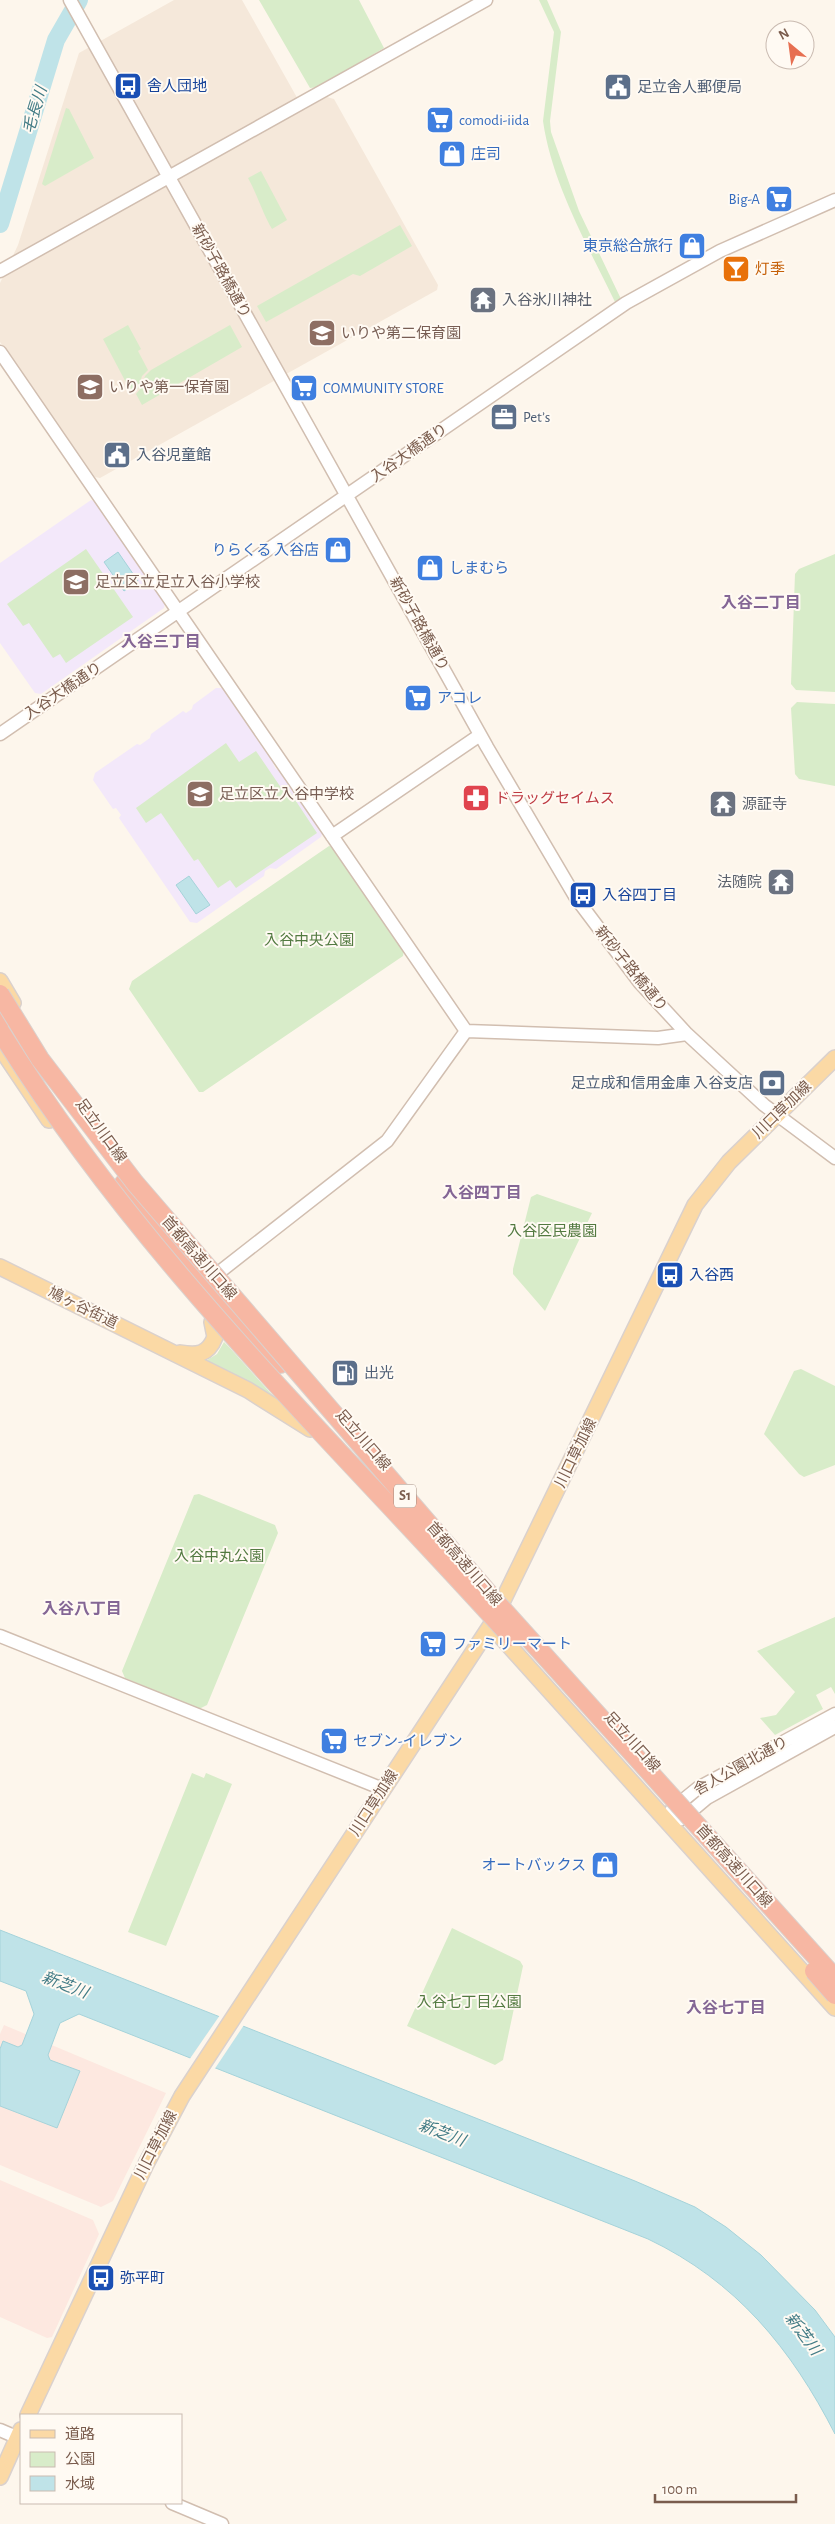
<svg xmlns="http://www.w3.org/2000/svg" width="835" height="2524" viewBox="0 0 835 2524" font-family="'Alegreya Sans','Noto Sans JP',sans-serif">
  <rect width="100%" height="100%" fill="#fdf6ec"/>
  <path fill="#f5e8da" d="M174,0H242L304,110L327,97L334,99L438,285L437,290L100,478L95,477L0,342V283L18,245L79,53Z"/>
  <path fill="#fde8e0" d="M4,2025L166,2093L113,2201L101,2207L0,2165V2034Z
    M0,2180L93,2220L99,2234L52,2337L47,2338L0,2317Z"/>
  <path fill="#f3e8fa" d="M91,500L96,502L165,602L164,608L41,694L35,693L0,643V563Z
    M216,688H224L275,762L273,764L276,769L281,771L323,831L321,837L276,869L270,868L265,871L264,876L197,923L190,922L119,818L121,815L116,808L113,809L93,780L95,773L137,744L140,745L150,738L151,734L183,711L186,713L192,709L193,705Z"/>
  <path fill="#d8ecc9" d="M259,0H359L384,48L318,87L310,88Z
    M539,0H547L561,32L550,121L551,132L579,211L621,299L615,302C588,246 552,184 543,121L554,32Z
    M66,108L69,109L94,158L45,186L42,184Z
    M261,171L287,220L272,229C262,212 258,196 248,178Z
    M400,225L412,246L360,276L353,274L266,322L257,306Z
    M128,325L141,349L138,351L148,370L142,376L138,389L131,392L103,339Z
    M230,325L242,347L142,405L136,394L141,388L145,376L151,370Z
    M86,549L133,617L66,663L60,654L53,658L29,623L23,626L7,604Z
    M835,554V692L796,690L791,684L795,574L799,569Z
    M797,702L835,704V786L799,779L795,774L791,708Z
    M226,743L239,762L256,751L286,795L290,792L317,833L236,888L230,880L218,888L198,859L194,861L161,813L146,823L136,808Z
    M329,846L334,847L404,949L403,956L203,1092H199L129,989L132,981Z
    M537,1194L592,1213L545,1311L513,1274V1269L531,1197Z
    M224,1342L229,1347L275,1398L204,1362L217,1354Z
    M801,1369L835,1386V1465L804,1477L799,1474L764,1434L794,1371Z
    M199,1494L275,1525L278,1533L207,1705L199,1709L125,1678L122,1671L194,1495Z
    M835,1617V1694L831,1687L816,1695L823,1709L775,1735L760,1718L776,1715L795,1692L757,1651Z
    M192,1773L204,1778L206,1773L232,1784L166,1946L128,1932Z
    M452,1928L520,1961L523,1966L503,2060L495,2065L407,2026Z"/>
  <path fill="#bfe3e8" stroke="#a5d3da" d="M118,552L138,581L124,591L104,562Z
    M189,876L210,905L196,914L176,885Z
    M0,1930L635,2181L695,2207L726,2227L761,2255L815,2310L835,2337V2434C791,2348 736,2281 648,2239L79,2014L60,2023L48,2055L50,2060L80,2071L57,2128L0,2106V2049L3,2041L18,2047L22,2045L34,2014L26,1991L0,1981Z"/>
  <path fill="#fdf6ec" d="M220,2015L244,2025L214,2070L189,2060Z"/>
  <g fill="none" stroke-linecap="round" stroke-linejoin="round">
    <path stroke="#bfe3e8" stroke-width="18" d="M0,224L56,40L79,0"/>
    <g stroke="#d1beb0" stroke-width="15">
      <path id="minor" d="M70,0L487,747L576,898L640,983L687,1034L764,1105L835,1158
        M0,271L486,0
        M0,352L466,1031L658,1038L687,1034
        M0,734L626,303L720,251L835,200
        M332,836L480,735
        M217,1274L387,1141L466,1031
        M0,1636L383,1789
        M835,1714L698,1788L672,1809L668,1822L682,1819L707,1798L835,1727
        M0,2430L21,2439
        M172,2503L222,2524"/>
    </g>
    <g stroke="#dad1cd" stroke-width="18">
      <path id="major" d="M0,981L13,1003
        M0,1047L49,1120
        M0,1267L248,1390L310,1429
        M180,1353C197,1356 208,1355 215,1337L212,1322
        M495,1630L835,2008
        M28,2415L146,2164L182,2096L491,1625L695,1205L729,1162L835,1058
        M0,2477L21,2430"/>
    </g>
    <g stroke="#dad1cd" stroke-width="20">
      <path id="highway" d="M0,1016L17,1044
        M124,1183L207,1283L280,1364"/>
    </g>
    <use href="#minor" stroke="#fff" stroke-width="12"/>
    <use href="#major" stroke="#fbd9a5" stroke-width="15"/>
    <use href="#highway" stroke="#f7b7a3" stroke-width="18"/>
    <g stroke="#dad1cd" stroke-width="20" stroke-linecap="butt">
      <path id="highway-bridge" d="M0,994L40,1059L135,1183L497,1603L835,1978
        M0,1031C139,1257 334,1441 511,1637
        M814,1971L835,1995"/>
    </g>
    <use href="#highway-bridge" stroke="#f7b7a3" stroke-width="18"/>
  </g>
  <defs>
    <g id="bus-square" transform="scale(1.4375)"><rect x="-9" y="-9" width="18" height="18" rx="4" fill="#1a4fb4" stroke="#fffaf3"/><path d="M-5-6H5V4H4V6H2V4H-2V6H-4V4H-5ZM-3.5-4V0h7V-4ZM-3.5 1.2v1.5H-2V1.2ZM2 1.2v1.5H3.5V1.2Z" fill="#fff"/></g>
    <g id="civic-square" transform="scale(1.4375)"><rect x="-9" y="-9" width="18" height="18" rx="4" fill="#5c6f8a" stroke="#fffaf3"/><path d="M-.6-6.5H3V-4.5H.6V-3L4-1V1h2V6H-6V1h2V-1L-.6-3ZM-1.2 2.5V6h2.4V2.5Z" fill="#fff"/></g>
    <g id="supermarket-square" transform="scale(1.4375)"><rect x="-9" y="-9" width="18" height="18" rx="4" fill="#3f7fe0" stroke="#fffaf3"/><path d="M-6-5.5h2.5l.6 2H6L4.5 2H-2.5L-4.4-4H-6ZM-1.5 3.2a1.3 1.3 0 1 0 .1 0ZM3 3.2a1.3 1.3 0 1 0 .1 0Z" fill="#fff"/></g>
    <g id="shop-square" transform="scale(1.4375)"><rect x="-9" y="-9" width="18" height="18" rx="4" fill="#3f7fe0" stroke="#fffaf3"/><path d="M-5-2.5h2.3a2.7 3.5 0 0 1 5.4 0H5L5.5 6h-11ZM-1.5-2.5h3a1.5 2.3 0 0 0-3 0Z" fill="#fff"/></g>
    <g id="bar-square" transform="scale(1.4375)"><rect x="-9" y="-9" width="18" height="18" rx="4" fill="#e8710a" stroke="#fffaf3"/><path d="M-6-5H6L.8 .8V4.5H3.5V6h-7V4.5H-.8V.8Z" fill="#fff"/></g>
    <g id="temple-square" transform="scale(1.4375)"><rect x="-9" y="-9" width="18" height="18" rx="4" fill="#6b7280" stroke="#fffaf3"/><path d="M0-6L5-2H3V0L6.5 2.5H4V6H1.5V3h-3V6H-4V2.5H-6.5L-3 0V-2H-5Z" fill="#fff"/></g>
    <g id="school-square" transform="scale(1.4375)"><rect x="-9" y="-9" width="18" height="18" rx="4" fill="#8d6e63" stroke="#fffaf3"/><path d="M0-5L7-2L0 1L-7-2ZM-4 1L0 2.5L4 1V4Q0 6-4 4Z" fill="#fff"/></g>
    <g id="office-square" transform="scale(1.4375)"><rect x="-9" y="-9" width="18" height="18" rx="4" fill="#5c6f8a" stroke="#fffaf3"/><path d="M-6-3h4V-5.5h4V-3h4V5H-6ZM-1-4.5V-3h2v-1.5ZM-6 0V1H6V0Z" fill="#fff"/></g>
    <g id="pharmacy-square" transform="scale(1.4375)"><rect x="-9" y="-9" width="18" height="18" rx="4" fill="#e0444e" stroke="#fffaf3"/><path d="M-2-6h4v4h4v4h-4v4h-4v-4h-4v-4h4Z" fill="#fff"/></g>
    <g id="bank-square" transform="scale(1.4375)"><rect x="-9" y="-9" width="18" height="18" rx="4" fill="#5c6f8a" stroke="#fffaf3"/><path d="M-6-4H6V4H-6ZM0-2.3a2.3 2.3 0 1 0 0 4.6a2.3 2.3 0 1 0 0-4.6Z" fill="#fff"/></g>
    <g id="fuel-square" transform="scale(1.4375)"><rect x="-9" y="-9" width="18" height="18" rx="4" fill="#5c6f8a" stroke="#fffaf3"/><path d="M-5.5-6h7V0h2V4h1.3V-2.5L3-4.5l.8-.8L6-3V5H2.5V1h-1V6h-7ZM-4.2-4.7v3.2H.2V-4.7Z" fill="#fff"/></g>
  </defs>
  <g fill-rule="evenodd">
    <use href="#bus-square" x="128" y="86"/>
    <use href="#civic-square" x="618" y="87"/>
    <use href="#supermarket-square" x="440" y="120"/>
    <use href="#shop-square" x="452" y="154"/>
    <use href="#supermarket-square" x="779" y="199"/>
    <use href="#shop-square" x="692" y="246"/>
    <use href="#bar-square" x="736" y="269"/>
    <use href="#temple-square" x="483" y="300"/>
    <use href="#school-square" x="322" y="333"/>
    <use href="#school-square" x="90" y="387"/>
    <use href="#supermarket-square" x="304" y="388"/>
    <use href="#office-square" x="504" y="417"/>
    <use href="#civic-square" x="117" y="455"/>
    <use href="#shop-square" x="338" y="550"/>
    <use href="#shop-square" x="430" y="568"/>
    <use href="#school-square" x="76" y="582"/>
    <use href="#supermarket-square" x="418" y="698"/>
    <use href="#school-square" x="200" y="794"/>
    <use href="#pharmacy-square" x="476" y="798"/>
    <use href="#temple-square" x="723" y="804"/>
    <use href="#temple-square" x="781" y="882"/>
    <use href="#bus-square" x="583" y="895"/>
    <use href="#bank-square" x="772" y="1083"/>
    <use href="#bus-square" x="670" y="1275"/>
    <use href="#fuel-square" x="345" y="1373"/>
    <use href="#supermarket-square" x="433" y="1644"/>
    <use href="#supermarket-square" x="334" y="1741"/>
    <use href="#shop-square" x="605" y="1865"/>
    <use href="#bus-square" x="101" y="2278"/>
  </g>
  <g text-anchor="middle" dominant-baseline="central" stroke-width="4" stroke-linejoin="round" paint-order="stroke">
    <rect fill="#fffaf3" stroke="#a28b7f" stroke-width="1" x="394" y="1484.5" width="22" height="23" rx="4"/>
    <g font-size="14" font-weight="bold" fill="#7a5c4d">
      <text x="405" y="1496">S1</text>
    </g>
    <g font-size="15" fill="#164399" stroke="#fffaf3" text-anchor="start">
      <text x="147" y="86">舎人団地</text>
      <text x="602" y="895">入谷四丁目</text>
      <text x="689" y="1275">入谷西</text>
      <text x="120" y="2278">弥平町</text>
    </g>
    <g font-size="15" fill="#4e5e75" stroke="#fffaf3" text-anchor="start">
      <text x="637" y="87">足立舎人郵便局</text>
      <text x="523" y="417">Pet’s</text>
      <text x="136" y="455">入谷児童館</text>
      <text x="753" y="1083" text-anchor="end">足立成和信用金庫 入谷支店</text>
      <text x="364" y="1373">出光</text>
    </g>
    <g font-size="15" fill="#366cbe" stroke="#fffaf3" text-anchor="start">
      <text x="459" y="120">comodi-iida</text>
      <text x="471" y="154">庄司</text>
      <text x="760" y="199" text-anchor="end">Big-A</text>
      <text x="673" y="246" text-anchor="end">東京総合旅行</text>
      <text x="323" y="388">COMMUNITY STORE</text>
      <text x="319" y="550" text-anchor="end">りらくる 入谷店</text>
      <text x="449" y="568">しまむら</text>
      <text x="437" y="698">アコレ</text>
      <text x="452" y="1644">ファミリーマート</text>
      <text x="353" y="1741">セブン-イレブン</text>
      <text x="586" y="1865" text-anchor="end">オートバックス</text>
    </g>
    <g font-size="15" fill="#c56008" stroke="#fffaf3" text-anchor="start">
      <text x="755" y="269">灯季</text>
    </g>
    <g font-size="15" fill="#7a5c4d" stroke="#fffaf3">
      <text transform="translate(221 271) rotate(61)">新砂子路橋通り</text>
      <text transform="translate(409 453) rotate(-35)">入谷大橋通り</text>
      <text transform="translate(419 624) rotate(61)">新砂子路橋通り</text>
      <text transform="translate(63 691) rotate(-34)">入谷大橋通り</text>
      <text transform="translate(631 969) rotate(51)">新砂子路橋通り</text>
      <text transform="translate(782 1110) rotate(-44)">川口草加線</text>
      <text transform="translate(101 1131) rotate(54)">足立川口線</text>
      <text transform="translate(199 1258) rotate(49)">首都高速川口線</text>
      <text transform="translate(83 1308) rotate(26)">鳩ヶ谷街道</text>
      <text transform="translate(363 1440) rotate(49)">足立川口線</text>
      <text transform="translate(576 1453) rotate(-64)">川口草加線</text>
      <text transform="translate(464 1564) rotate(49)">首都高速川口線</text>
      <text transform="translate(632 1742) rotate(48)">足立川口線</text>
      <text transform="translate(741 1766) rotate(-29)">舎人公園北通り</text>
      <text transform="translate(374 1803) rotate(-57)">川口草加線</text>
      <text transform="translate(734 1866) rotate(48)">首都高速川口線</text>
      <text transform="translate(156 2145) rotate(-63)">川口草加線</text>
    </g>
    <g font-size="15" fill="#5b616d" stroke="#fffaf3" text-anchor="start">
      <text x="502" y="300">入谷氷川神社</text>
      <text x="742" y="804">源証寺</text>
      <text x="762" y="882" text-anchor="end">法随院</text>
    </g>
    <g font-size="15" fill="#785e54" stroke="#fffaf3" text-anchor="start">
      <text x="341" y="333">いりや第二保育園</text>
      <text x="109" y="387">いりや第一保育園</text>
      <text x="95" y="582">足立区立足立入谷小学校</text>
      <text x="219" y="794">足立区立入谷中学校</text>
    </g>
    <g font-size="15" fill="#be3a42" stroke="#fffaf3" text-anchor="start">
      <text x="495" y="798">ドラッグセイムス</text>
    </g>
    <g font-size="15" fill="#537a41" stroke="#fffaf3">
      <text x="309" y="940">入谷中央公園</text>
      <text x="552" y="1231">入谷区民農園</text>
      <text x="219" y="1556">入谷中丸公園</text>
      <text x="469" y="2002">入谷七丁目公園</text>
    </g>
    <g font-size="16" font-style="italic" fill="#437c86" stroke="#fffaf3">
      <text transform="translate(35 110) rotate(-73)">毛長川</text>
      <text transform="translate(65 1985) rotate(21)">新芝川</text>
      <text transform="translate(442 2133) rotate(21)">新芝川</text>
      <text transform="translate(803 2334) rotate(53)">新芝川</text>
    </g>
    <g font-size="16" font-weight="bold" fill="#846695" stroke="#fffaf3">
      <text x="761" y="603">入谷二丁目</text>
      <text x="161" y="642">入谷三丁目</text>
      <text x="482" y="1193">入谷四丁目</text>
      <text x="82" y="1609">入谷八丁目</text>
      <text x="726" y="2008">入谷七丁目</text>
    </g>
  </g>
  <rect x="20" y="2414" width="162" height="90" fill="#fffaf3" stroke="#cabbb1"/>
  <rect x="30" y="2430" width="25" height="8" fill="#fbd9a5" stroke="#cabbb1"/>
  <text x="65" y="2439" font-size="15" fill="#7a5c4d">道路</text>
  <rect x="30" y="2452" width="25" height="15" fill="#d8ecc9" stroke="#cabbb1"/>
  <text x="65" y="2464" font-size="15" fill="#7a5c4d">公園</text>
  <rect x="30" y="2476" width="25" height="15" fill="#bfe3e8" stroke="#cabbb1"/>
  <text x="65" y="2489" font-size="15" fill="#7a5c4d">水域</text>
  <g transform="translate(790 45) rotate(331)"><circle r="24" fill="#fffaf3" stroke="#cabbb1"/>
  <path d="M0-4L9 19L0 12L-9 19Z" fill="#e76f51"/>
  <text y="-8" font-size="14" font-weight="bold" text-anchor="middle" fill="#7a5c4d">N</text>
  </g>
  <path d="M655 2494v8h141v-8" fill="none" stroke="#7a5c4d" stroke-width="2.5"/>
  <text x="662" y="2494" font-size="15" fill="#7a5c4d" stroke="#fffaf3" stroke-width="4" paint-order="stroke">100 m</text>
</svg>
